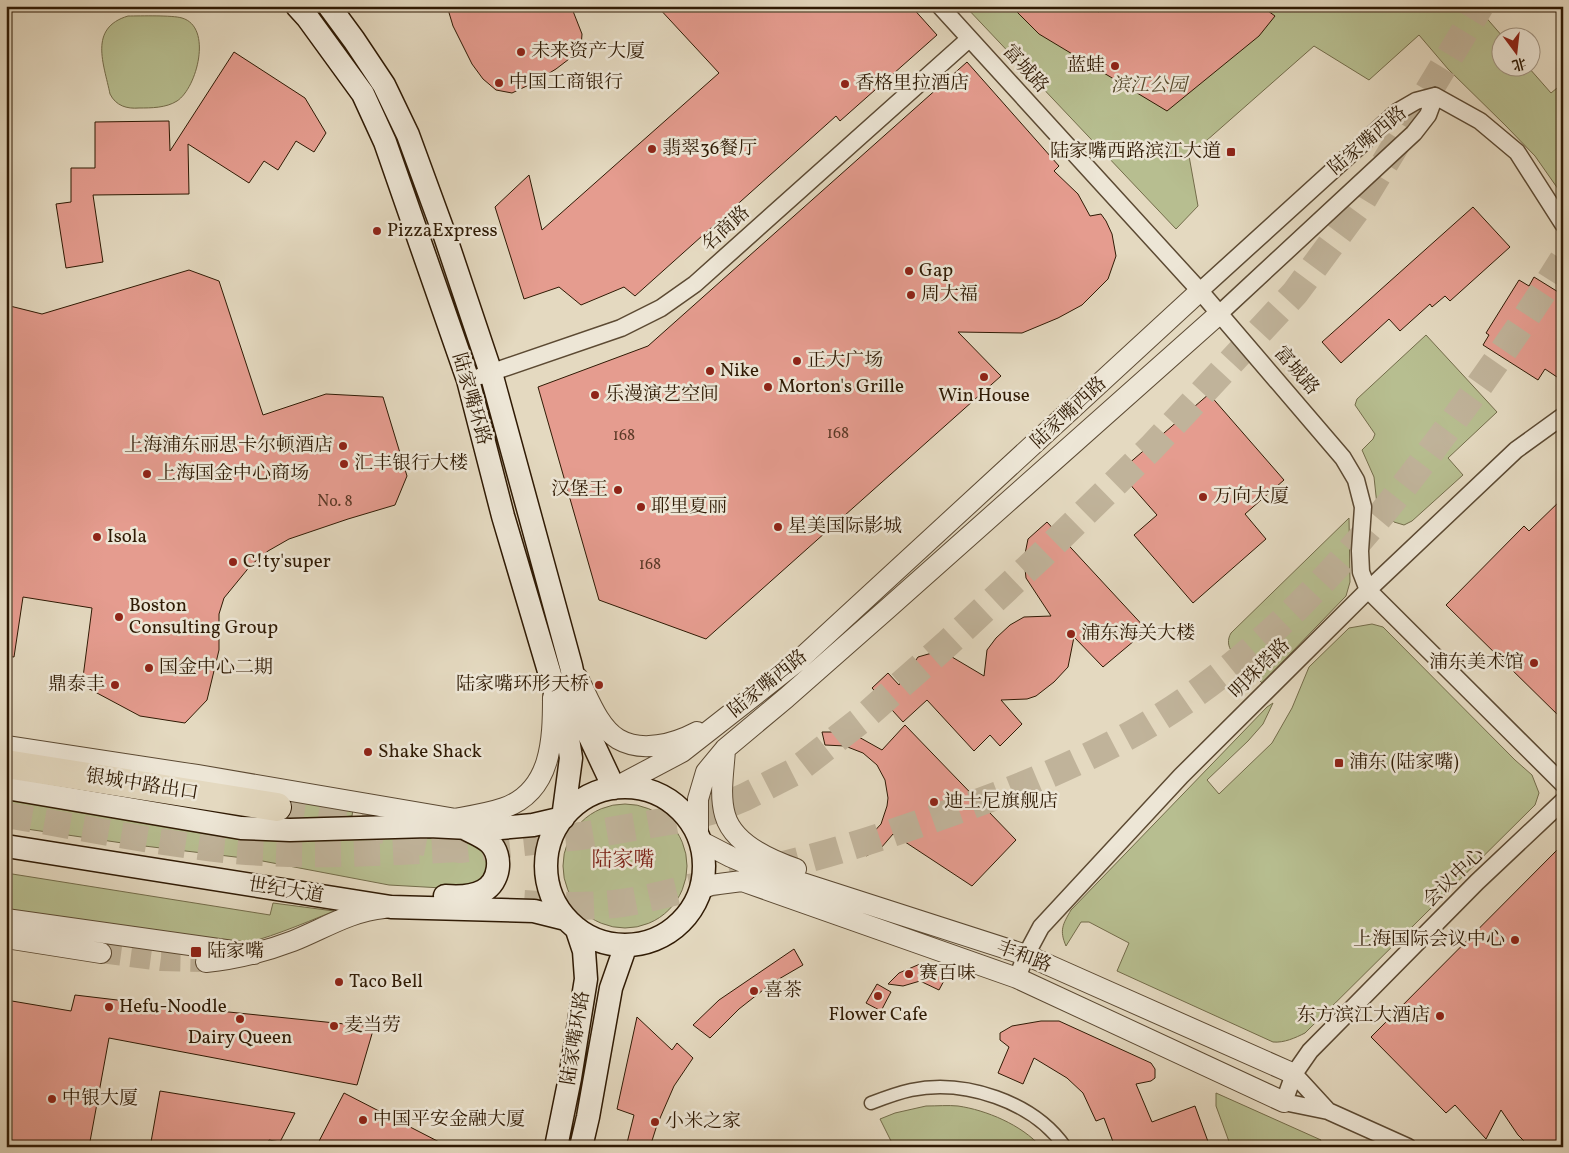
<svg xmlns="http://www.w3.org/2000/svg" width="1569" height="1153" viewBox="0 0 1569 1153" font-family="Vollkorn,'Noto Serif SC',serif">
  <rect width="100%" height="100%" fill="#e4d9c0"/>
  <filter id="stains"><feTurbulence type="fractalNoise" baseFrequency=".004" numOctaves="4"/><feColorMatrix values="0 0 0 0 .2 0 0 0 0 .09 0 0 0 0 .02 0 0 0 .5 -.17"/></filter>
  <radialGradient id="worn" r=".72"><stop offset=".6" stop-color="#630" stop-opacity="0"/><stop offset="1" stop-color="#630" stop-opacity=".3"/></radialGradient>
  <path fill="#b7be90" stroke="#736c4a" d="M965,6H1476L1503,37L1502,38V68H1529L1551,93L1563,83V196L1535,156L1506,126L1448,69L1419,35L1369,80L1314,46L1189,156L1198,206L1176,229Z
    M128,16C141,16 172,15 182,18C213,27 197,88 177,101C166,108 151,108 139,108C127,109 116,106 110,94C104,64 88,28 128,16Z
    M1426,335L1497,412L1448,458L1463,475L1412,521L1404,525L1394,522L1377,505L1374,477L1362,450L1373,439L1375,434L1355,405L1357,399Z
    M1349,518L1350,582L1346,596L1262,683L1232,652C1228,646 1227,640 1231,633Z
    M1372,624L1383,627L1515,760L1532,775L1539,793L1535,805L1305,1033C1295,1038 1284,1043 1273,1042L1117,971L1129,943L1089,922H1081L1066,946C1059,930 1063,924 1071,910L1267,707L1273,703L1263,724L1248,741L1207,780L1219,794L1272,743L1292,708L1309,667L1349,628Z
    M284,794L353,809L352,816L293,822L281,820Z
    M6,798L342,837L466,839L489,850L493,865L481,884L460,889L389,885L252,859L136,845L6,826Z
    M563 866a62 62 0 1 1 124 0a62 62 0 1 1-124 0Z
    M6,873L270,915L273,903L334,911C300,925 267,939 231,947L6,925Z
    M1216,1093L1321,1140L1318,1147H1231L1216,1106Z
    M926,1106C937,1106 948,1105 958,1106C986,1110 1022,1125 1041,1147H894L880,1119L895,1113Z"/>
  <path fill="#e59c8f" stroke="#2f1a04" d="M447,6H571L582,34L581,47L573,56L556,69L531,84L512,93L496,90L483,79L472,64L453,26Z
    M657,6H911L937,35L840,121L836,116L635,296L624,287L581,305L559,287L524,299L495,207L529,175L542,230L719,73Z
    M1011,6H1090L1099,12L1103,6H1261L1275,16L1259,36L1167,111L1039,34Z
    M234,52L305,98L326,133L314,152L296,141L278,170L264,161L249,183L188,144L189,194L93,195L103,262L66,268L56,204L71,202V168H95V122L169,121L170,151Z
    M967,62L1059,166L1054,171L1078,194L1090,216L1101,214L1106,221L1112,234L1116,256L1108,279L1082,305L1058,318L1022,333L958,332L1001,376L706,639L599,600L538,387L648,346Z
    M1473,207L1510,247L1450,301L1445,296L1432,307L1430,304L1400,331L1389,319L1341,363L1322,342Z
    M189,270L219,281L263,415L326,394L383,397L407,476L395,505L348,519L289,539L268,551L251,565L224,598L219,614V650L207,700L185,723L140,716L82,685L92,608L23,597L14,657L6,656V305L42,314Z
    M1534,277L1563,295V381L1545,369L1538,380L1483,345L1489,335L1486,333L1519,280L1529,286Z
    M1209,394L1284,480L1245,514L1266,539L1193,603L1134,535L1157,515L1119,472Z
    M1563,498V720L1446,605L1524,526L1529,531Z
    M1047,522L1147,630L1103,667L1074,637L1068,667L1054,682L1036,696L1027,699L1001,700L1022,724L1000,746L990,735L974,751L927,700L903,722L872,688L888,673L899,685L918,657L932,653L952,657L984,676L987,650L996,638L1010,625L1024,617L1051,616L1026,578L1024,559L1028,539Z
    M905,725L1016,840L972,886L893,834L881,848L866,856L862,841L870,836L881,824L887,806L888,798L885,780L877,765L863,753L845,746L825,745L822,732H844L857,736L882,750Z
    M1563,844V1147H1534L1526,1143L1518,1135L1501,1110L1486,1139L1455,1105L1446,1113L1371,1037Z
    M794,949L803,965L772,983L739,1009L710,1038L693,1025L719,1000Z
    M920,964L947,975L939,990L920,981L903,986L888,984L899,973Z
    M877,984L891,992L881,1011L866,1003Z
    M75,995L151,1004L374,1027L357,1085L109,1038L89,1147H6V1000L71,1011Z
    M637,1017L672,1050L677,1043L693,1058L674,1086L657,1125L650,1147H626L634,1115L617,1109Z
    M1041,1021H1059L1151,1063L1155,1069V1078L1151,1081L1136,1084L1152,1122L1195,1106L1210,1147H1115L1104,1118L1096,1121L1083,1093L1067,1078L1034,1058L1023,1084L998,1073L1009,1047L1000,1040V1033L1012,1026Z
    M160,1091L295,1113L280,1142L269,1140L267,1147H180L151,1142Z
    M344,1093L449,1147H316Z"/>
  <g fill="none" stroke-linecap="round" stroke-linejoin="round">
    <path stroke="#c0b39a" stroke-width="20" stroke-dasharray="20 10" stroke-linecap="butt" d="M101,953L161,961L206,962"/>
    <path stroke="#c0b39a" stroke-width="26" stroke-dasharray="26 13" stroke-linecap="butt" d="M6,815C79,827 151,842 224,850C303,858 382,853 460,849"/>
    <path stroke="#c0b39a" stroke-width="28" stroke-dasharray="28 14" stroke-linecap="butt" d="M277,807L349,819L420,841L460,849L581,836L681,819L714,810L745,797L794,772L861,720L948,643L1042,555L1152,447L1295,293L1357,209L1480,6
      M524,904C554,906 584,907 614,904C640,901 665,894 690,888C728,879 765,870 803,860C849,848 893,833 938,817C1007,793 1075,766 1139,730C1262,659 1359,549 1442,436C1485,379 1525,321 1563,260"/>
    <g stroke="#5c4a33" stroke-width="15">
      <path id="pedestrian" d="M871,1103C884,1098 897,1093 911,1090C964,1079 1033,1101 1065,1147"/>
    </g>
    <g stroke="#5c4a33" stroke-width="19">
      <path id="minor" d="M940,6L1200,291L1343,458L1356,480L1363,507L1360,551L1361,572L1368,590L1563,784
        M1435,96L1480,121L1517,152L1563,224
        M1200,291L1397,112L1416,101L1435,96
        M1219,314L1414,133L1428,115L1435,96
        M481,376L621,328L661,308L695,284L969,39
        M1017,978L1026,955L1041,927L1181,776L1368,590L1516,450L1563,416
        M1294,1074L1328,1111
        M1408,1147L1328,1111L1284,1102L1294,1074L1310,1051L1477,882L1563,801"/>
    </g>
    <g stroke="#5c4a33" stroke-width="22">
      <path id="tertiary" d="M578,678C588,697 598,727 618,739C642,753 674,744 697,732
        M6,746L197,775L456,819
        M725,749C724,770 719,794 725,815C733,844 770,860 796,869
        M614,788L682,752L798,661L1200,291
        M443,821C463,817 484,815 504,808C552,791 553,739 553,697
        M698,837V799L706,772L725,749L786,698L886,610L1219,314
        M700,841L731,857L759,869L1026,955L1294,1074
        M701,889L711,885L742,881L1017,978L1284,1102
        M6,919L254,954
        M6,938L101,953
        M206,962C236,959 264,952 293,941C323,929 351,911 384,908"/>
    </g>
    <g stroke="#2f1a04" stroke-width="25">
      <path id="secondary" d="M297,6L307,17L363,94L385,142L468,380L503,516L567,732L571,758L563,818
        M329,6L354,40L384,85L408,135L445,236L491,373L571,666L581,713L590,737L614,788
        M546 866a79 79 0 1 1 158 0a79 79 0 1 1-158 0Z
        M6,788L241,828L290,830L429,826L489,829L533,825L563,818
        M6,846L391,907L534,911L566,919
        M445,896C457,897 472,897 483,891C500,882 503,856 490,843C484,837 474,833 466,829
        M556,1147L570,1078L586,979L584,951L577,930
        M581,1147L588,1117L611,988L626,945"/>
    </g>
    <g stroke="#2f1a04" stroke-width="30">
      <path id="trunk" d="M6,764L277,807"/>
    </g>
    <use href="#pedestrian" stroke="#ede6d6" stroke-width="12"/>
    <use href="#minor" stroke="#ede6d6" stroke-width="16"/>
    <use href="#tertiary" stroke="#ede6d6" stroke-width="20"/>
    <use href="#secondary" stroke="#ede6d6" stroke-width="22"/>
    <use href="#trunk" stroke="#e4d9c0" stroke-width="28"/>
  </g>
  <g fill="#8f2418" stroke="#ede6d6" stroke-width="2">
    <circle cx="521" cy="52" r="5"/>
    <circle cx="1115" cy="66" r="5"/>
    <circle cx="499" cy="83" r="5"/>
    <circle cx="845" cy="84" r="5"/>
    <circle cx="652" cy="149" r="5"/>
    <rect x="1226" y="147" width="10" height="10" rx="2.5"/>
    <circle cx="377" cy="231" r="5"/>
    <circle cx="909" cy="271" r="5"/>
    <circle cx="911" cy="295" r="5"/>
    <circle cx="797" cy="361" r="5"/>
    <circle cx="710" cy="371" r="5"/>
    <circle cx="984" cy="377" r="5"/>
    <circle cx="768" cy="387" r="5"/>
    <circle cx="595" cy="395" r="5"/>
    <circle cx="343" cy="446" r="5"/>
    <circle cx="344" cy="464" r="5"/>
    <circle cx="147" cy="474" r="5"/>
    <circle cx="618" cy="490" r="5"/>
    <circle cx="1203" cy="497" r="5"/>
    <circle cx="641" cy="507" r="5"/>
    <circle cx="778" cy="527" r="5"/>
    <circle cx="97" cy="537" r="5"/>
    <circle cx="233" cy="562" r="5"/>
    <circle cx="119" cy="617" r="5"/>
    <circle cx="1071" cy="634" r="5"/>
    <circle cx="1534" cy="663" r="5"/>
    <circle cx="149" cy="668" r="5"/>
    <circle cx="115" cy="685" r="5"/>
    <circle cx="599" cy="685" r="5"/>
    <circle cx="368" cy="752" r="5"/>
    <rect x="1334" y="758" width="10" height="10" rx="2.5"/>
    <circle cx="934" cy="802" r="5"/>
    <circle cx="1515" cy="940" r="5"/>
    <rect x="190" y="946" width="12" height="12" rx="2.5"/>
    <circle cx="909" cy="974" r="5"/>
    <circle cx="339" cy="982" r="5"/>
    <circle cx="754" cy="991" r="5"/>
    <circle cx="878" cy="996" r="5"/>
    <circle cx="109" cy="1007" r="5"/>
    <circle cx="1440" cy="1016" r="5"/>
    <circle cx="240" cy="1019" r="5"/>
    <circle cx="334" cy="1026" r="5"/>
    <circle cx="52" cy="1099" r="5"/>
    <circle cx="363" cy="1120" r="5"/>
    <circle cx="655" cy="1122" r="5"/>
  </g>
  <g text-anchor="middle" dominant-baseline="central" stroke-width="5" stroke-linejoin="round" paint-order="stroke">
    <g font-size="16" fill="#5c3a27">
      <text x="838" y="434">168</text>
      <text x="624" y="436">168</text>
      <text x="335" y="502">No. 8</text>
      <text x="650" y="565">168</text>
    </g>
    <g font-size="19" fill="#2f1a04" stroke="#ede6d6" text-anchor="start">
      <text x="531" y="52">未来资产大厦</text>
      <text x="1105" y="66" text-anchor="end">蓝蛙</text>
      <text x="509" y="83">中国工商银行</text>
      <text x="855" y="84">香格里拉酒店</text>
      <text x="662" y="149">翡翠36餐厅</text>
      <text x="1221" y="152" text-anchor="end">陆家嘴西路滨江大道</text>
      <text x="387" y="231">PizzaExpress</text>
      <text x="919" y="271">Gap</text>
      <text x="921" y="295">周大福</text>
      <text x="807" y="361">正大广场</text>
      <text x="720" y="371">Nike</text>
      <text x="778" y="387">Morton's Grille</text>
      <text x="605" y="395">乐漫演艺空间</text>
      <text x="984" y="396" text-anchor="middle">Win House</text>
      <text x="333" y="446" text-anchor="end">上海浦东丽思卡尔顿酒店</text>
      <text x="354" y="464">汇丰银行大楼</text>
      <text x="157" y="474">上海国金中心商场</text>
      <text x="608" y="490" text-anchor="end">汉堡王</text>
      <text x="1213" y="497">万向大厦</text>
      <text x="651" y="507">耶里夏丽</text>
      <text x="788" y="527">星美国际影城</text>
      <text x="107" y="537">Isola</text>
      <text x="243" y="562">C!ty'super</text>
      <text x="129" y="606">Boston<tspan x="129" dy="22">Consulting Group</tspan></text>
      <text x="1081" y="634">浦东海关大楼</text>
      <text x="1524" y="663" text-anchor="end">浦东美术馆</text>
      <text x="159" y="668">国金中心二期</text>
      <text x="105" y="685" text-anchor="end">鼎泰丰</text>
      <text x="589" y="685" text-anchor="end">陆家嘴环形天桥</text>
      <text x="378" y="752">Shake Shack</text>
      <text x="1349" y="763">浦东 (陆家嘴)</text>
      <text x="944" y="802">迪士尼旗舰店</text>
      <text x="1505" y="940" text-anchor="end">上海国际会议中心</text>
      <text x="207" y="952">陆家嘴</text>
      <text x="919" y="974">赛百味</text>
      <text x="349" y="982">Taco Bell</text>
      <text x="764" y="991">喜茶</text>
      <text x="119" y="1007">Hefu-Noodle</text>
      <text x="878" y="1015" text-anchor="middle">Flower Cafe</text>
      <text x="1430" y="1016" text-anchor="end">东方滨江大酒店</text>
      <text x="344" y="1026">麦当劳</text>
      <text x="240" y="1038" text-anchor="middle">Dairy Queen</text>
      <text x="62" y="1099">中银大厦</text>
      <text x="373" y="1120">中国平安金融大厦</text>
      <text x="665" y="1122">小米之家</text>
    </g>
    <g font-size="19" fill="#2f1a04" stroke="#ede6d6">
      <text transform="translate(1025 69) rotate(48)">富城路</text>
      <text transform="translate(1368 141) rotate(-40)">陆家嘴西路</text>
      <text transform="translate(726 229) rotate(-42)">名商路</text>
      <text transform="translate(1296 371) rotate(49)">富城路</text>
      <text transform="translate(471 399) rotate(74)">陆家嘴环路</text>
      <text transform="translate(1069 413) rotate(-43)">陆家嘴西路</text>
      <text transform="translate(1260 669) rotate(-45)">明珠塔路</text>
      <text transform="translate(768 684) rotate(-39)">陆家嘴西路</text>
      <text transform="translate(142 785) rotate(9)">银城中路出口</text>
      <text transform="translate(1454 878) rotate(-44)">会议中心</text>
      <text transform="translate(286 891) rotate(9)">世纪大道</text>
      <text transform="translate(1024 957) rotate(21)">丰和路</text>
      <text transform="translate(576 1038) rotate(-81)">陆家嘴环路</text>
    </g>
    <g font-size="19" font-style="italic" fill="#584b2e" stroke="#ede6d6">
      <text x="1149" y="86">滨江公园</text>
    </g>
    <g font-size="21" fill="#7a1f14" stroke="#ede6d6">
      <text x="623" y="860">陆家嘴</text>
    </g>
  </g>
  <rect width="1569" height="1153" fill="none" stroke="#e4d9c0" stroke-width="25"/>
  <rect x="8" y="8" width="1554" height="1138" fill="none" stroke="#2f1a04" stroke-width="2.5"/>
  <rect x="12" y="12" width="1544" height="1128" fill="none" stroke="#2f1a04"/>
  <g transform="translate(1516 52) rotate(165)"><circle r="24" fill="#ede6d6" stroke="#a19482"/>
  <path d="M0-4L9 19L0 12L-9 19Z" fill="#8f2418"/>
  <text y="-8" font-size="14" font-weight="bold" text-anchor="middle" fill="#2f1a04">北</text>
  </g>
  <rect width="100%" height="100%" filter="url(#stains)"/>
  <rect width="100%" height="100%" fill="url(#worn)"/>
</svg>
